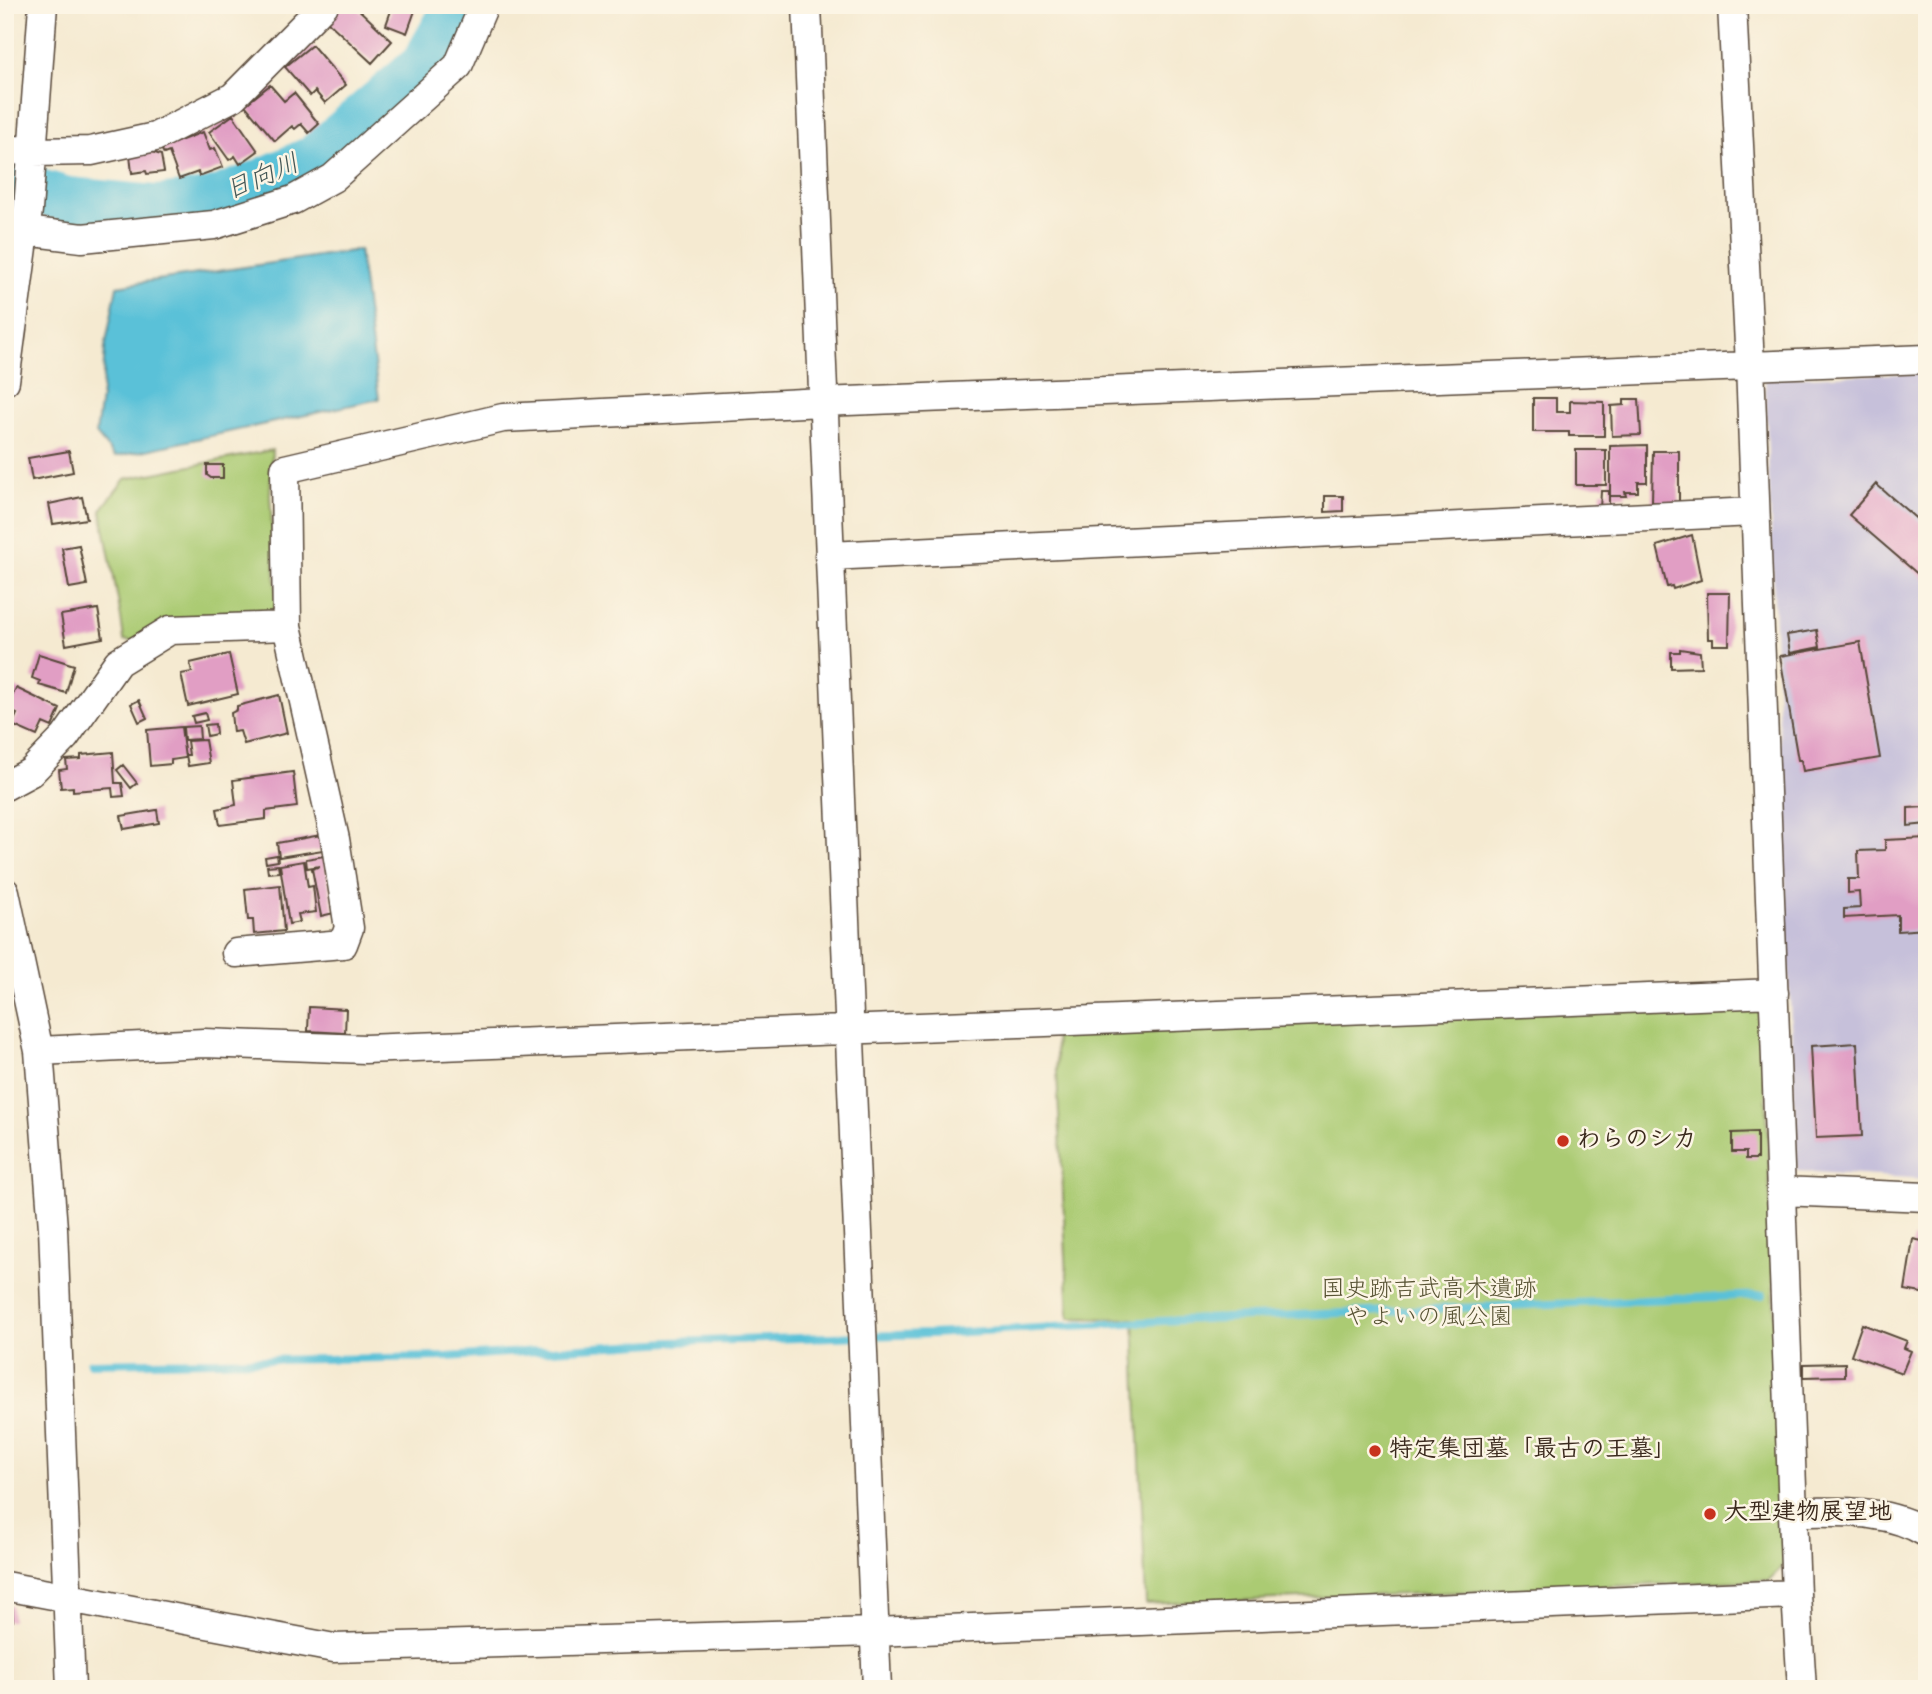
<svg xmlns="http://www.w3.org/2000/svg" width="1932" height="1694" viewBox="0 0 1932 1694" font-family="Dekko,'Klee One',sans-serif">
  <rect width="100%" height="100%" fill="#fcf5e5"/>
  <filter id="ink" filterUnits="userSpaceOnUse"><feTurbulence type="fractalNoise" baseFrequency=".0143" numOctaves="2"/><feDisplacementMap in="SourceGraphic" scale="14" xChannelSelector="R" yChannelSelector="G"/><feConvolveMatrix kernelMatrix="1 2 1 2 8 2 1 2 1" color-interpolation-filters="sRGB"/></filter>
  <filter id="wash" filterUnits="userSpaceOnUse"><feTurbulence type="fractalNoise" baseFrequency=".00686" numOctaves="4" result="noise"/><feDisplacementMap in="SourceGraphic" scale="28" xChannelSelector="R" yChannelSelector="G"/><feGaussianBlur stdDeviation="1.57" result="paint"/><feColorMatrix in="noise" values="0 0 0 0 0 0 0 0 0 0 0 0 0 0 0 0 0 1.4 0 .05"/><feComposite in="paint" operator="in"/></filter>
  <g filter="url(#wash)">
    <rect width="100%" height="100%" fill="#f5ead1"/>
    <path fill="#c6c0da" d="M1927,373V1179L1797,1171L1765,378Z"/>
    <path fill="#abcb73" stroke="#737a48" stroke-width="2" d="M272,450L270,496L277,603L267,619L131,641L124,640C119,596 108,553 101,510L125,479Z
      M1754,1002L1763,1013L1784,1565L1769,1580L1146,1604L1134,1319L1069,1318L1055,1032Z"/>
    <path fill="#5ac1d8" stroke="#4a767b" stroke-width="2" d="M359,250L379,399L115,457L96,434L102,390L105,348L117,286Z"/>
    <g fill="none" stroke-linecap="round" stroke-linejoin="round">
      <path stroke="#5ac1d8" stroke-width="8" d="M90,1363L447,1357L671,1342L930,1334L1181,1320L1763,1295"/>
      <path stroke="#5ac1d8" stroke-width="46" d="M5,182L68,200L155,208L209,202L252,186L314,158L423,65L448,21L453,5"/>
    </g>
    <g id="blocks">
      <path fill="#e19ec4" d="M342,5H354L392,41L372,63L327,21Z
        M393,5H417L407,33L386,25Z
        M312,45L346,85L325,103L315,91L310,96L285,67Z
        M270,85L284,101L294,93L319,124L309,133L301,124L295,129L292,126L275,141L245,105Z
        M233,115L258,151L240,164L235,156L229,160L209,132Z
        M203,132L210,150L215,148L223,167L199,176L198,172L179,179L169,152L164,154L161,148Z
        M152,152L161,155L164,172L147,174L146,171L132,173L130,155Z
        M1533,398H1556V412H1570V401L1604,402V436H1569V432H1533Z
        M1624,399H1639L1641,435L1612,436L1611,406L1624,405Z
        M1647,445V482H1638V492H1625L1626,496H1610V446Z
        M1576,450H1606V485H1576Z
        M69,451L73,472L32,480L28,458Z
        M1653,451H1679V503L1652,502Z
        M207,465H223V478H211L207,475Z
        M1876,484L1927,528V582L1849,515Z
        M1601,491H1609V509H1600Z
        M1325,496H1343V511L1325,512Z
        M82,497L87,519L53,524L49,504Z
        M1692,535L1701,580L1673,589L1672,586L1667,587L1657,546Z
        M79,545L87,585L69,588L62,548Z
        M1707,593H1730L1729,645H1713V639H1708Z
        M98,609L103,638L66,645L61,615Z
        M1817,630L1820,647L1790,653L1787,635Z
        M1860,642L1880,758L1803,771L1801,760H1798L1780,656Z
        M1680,649L1700,652L1701,667L1671,668V652H1680Z
        M39,654L74,665L66,693L39,685L40,681L32,678Z
        M229,654L238,694L188,706L181,674L192,672L190,663Z
        M16,688L60,709L52,727L43,723L37,736L12,725L17,714L6,709Z
        M279,695L287,733L244,744L240,731L233,732L231,713L237,710V706Z
        M139,700L147,718L139,722L131,704Z
        M205,713L207,720L194,723L192,716Z
        M215,724L216,734L207,736L205,725Z
        M199,726L200,739L184,740L183,727Z
        M181,727L185,758L171,760V764L150,766L147,730Z
        M205,740L209,763L188,766L186,755H189L187,741Z
        M113,752L115,783H122L124,796L113,797L112,788L73,791V787L61,788L59,770L67,769L66,760L81,759V755Z
        M123,765L137,783L131,788L117,770Z
        M293,772L297,807L266,811V819L220,825L217,809L236,805L233,780Z
        M1927,807V824L1908,826V808Z
        M157,810L159,823L124,829L121,816Z
        M321,835L323,850L279,857L277,843Z
        M1927,838V929L1898,931V915L1844,918V909L1860,908L1859,892L1848,893V879H1859L1858,851L1885,850V840Z
        M277,855L278,861L266,863L265,857Z
        M324,856L334,913L321,916L312,869L320,866L307,868L306,859Z
        M304,861L308,887L313,886L316,912L298,914L300,922L289,924L280,865Z
        M278,865L279,872L268,873L267,866Z
        M280,885L284,931L254,934L253,920H248L245,889Z
        M309,1007L346,1009L345,1033L308,1031Z
        M1857,1043L1862,1136L1816,1138L1811,1046Z
        M1757,1132V1159H1746V1152H1732V1133Z
        M1913,1239L1927,1242V1294L1905,1290Z
        M1862,1324L1907,1341L1904,1348L1911,1351L1902,1373L1851,1355Z
        M1845,1363V1376L1804,1377V1364Z
        M12,1605L13,1621H5V1606Z"/>
    </g>
  </g>
  <g filter="url(#ink)">
    <use href="#blocks" fill-opacity="0" stroke="#574739" stroke-width="2"/>
    <g fill="none" stroke-linecap="round" stroke-linejoin="round">
      <g stroke="#574739" stroke-width="31">
        <path id="minor" d="M807,5L877,1689
          M1732,5L1750,365L1796,1594L1802,1689
          M5,149L33,152L91,151L155,137L233,97L324,5
          M5,224L26,231L82,238L214,225L293,200L333,178L458,66L484,5
          M5,381L28,210L43,5
          M829,556L1754,512
          M5,786L31,772L65,737L118,662L170,630L287,626
          M5,892L39,1051L53,1228L71,1689
          M236,953L343,944L349,928L335,839L287,626L285,469L503,418L822,402L1927,359
          M39,1051L204,1043L365,1049L1774,993
          M1781,1191L1927,1197
          M1793,1512C1839,1512 1887,1508 1927,1533
          M5,1586L334,1648L875,1632L1796,1594"/>
      </g>
      <use href="#minor" stroke="#fff" stroke-width="28"/>
    </g>
  </g>
  <g fill="#c8321e" stroke="#fcf5e5" stroke-width="2.5">
    <circle cx="1563" cy="1141" r="7"/>
    <circle cx="1375" cy="1451" r="7"/>
    <circle cx="1710" cy="1514" r="7"/>
  </g>
  <g text-anchor="middle" dominant-baseline="central" stroke-width="5" stroke-linejoin="round" paint-order="stroke">
    <g font-size="24" font-weight="bold" fill="#3b2a1e" stroke="#fcf5e5" text-anchor="start">
      <text x="1577" y="1141">わらのシカ</text>
      <text x="1389" y="1451">特定集団墓「最古の王墓」</text>
      <text x="1724" y="1514">大型建物展望地</text>
    </g>
    <g font-size="24" fill="#575233" stroke="#fcf5e5">
      <text x="1429" y="1291">国史跡吉武高木遺跡<tspan x="1429" dy="28">やよいの風公園</tspan></text>
    </g>
    <g font-size="26" font-style="italic" fill="#445756" stroke="#fcf5e5">
      <text transform="translate(263 179) rotate(-23)">日向川</text>
    </g>
  </g>
  <rect width="1932" height="1694" fill="none" stroke="#fcf5e5" stroke-width="28"/>
</svg>
